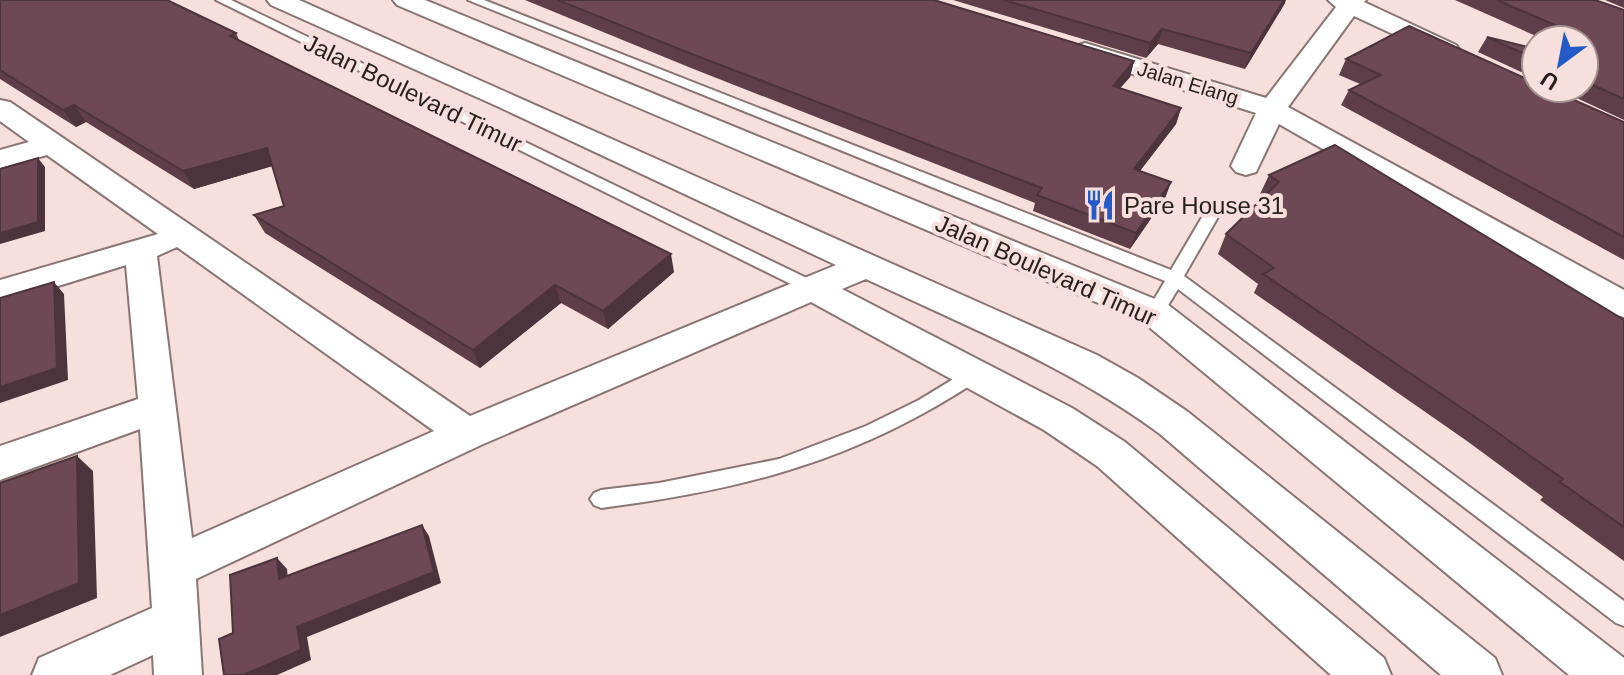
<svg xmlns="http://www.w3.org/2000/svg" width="1624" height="675" viewBox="0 0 1624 675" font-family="Arial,sans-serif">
  <rect width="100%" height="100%" fill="#f7dfdd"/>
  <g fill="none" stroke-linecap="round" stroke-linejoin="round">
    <g stroke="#8a7574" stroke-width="4">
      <path id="lane" d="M216,0H231L817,283L820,287L811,293L805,291Z
        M468,0H484L1171,270L1208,207H1220L1222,210L1184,276L1624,601V626L1616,623L1178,289L1161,317H1149L1146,313L1165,281Z
        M973,367L980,369L982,374L980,379C858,460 744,490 601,508L594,505L590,499L594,493L601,490L659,483L779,459L866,426L919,400Z"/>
    </g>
    <g stroke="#8a7574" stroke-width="4">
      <path id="street" d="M267,0H299L1097,355L1138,378L1188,412L1495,658L1502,675H1441L1160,434C1069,367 968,327 866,279L842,289L1072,408L1125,442L1384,658L1391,675H1331L1097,466L1044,430L811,302L481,445L196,579L202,675H154L153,655L110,675H32L39,658L152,608L140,429L0,480V446L138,399L126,265L0,304V280L158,234L47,155L0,168V150L29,142L0,121V100L10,102L63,138L470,416L836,265L499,107L271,5ZM177,247L434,431L192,538L157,256Z
        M393,0H425L1167,304L1624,658V675H1569L1143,322L397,5Z
        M1328,0H1366L1364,2L1456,45L1460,50L1456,55H1438L1354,16L1288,107L1624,290V317L1612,314L1279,124L1256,172L1246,175L1236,172L1231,166L1256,113L1076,56L1072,51L1076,46L1085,43L1266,98L1336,7Z"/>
    </g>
    <use href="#lane" fill="#fff" fill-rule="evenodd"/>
    <use href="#street" fill="#fff" fill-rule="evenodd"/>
  </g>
  <path fill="#5e3f49" d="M0,0L236,33L239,40L674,272L608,329L561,303L480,368L265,233L254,215L284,206L272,166L194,189L86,122L76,127L0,79Z
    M525,0H934L1134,61L1130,77L1120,88L1181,108L1176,124L1140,171L1171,182L1165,198L1130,249L1033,211L1035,203L691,68Z
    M953,0H1283L1285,3L1245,69L1158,44L1146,58Z
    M1455,0H1595L1624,10V120L1555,88H1584V40H1545Z
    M1605,0H1624V8Z
    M1487,37L1536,49V79L1478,52Z
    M1346,59L1624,122V260L1341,105L1349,90L1360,84L1339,75Z
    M1269,175L1624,320V561L1540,500L1543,497L1467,441L1254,293L1258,284L1218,254L1226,234L1264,197L1260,194Z"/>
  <path fill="#4c333c" d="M1284,0H1286L1285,3L1245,69L1251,53Z
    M1162,29L1158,44L1146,58L1150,43Z
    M1134,61L1130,77L1108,102L1113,86Z
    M74,105L86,122L76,127L63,110Z
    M1181,108L1176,124L1129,185L1134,169Z
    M267,148L276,165L194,189L183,171Z
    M38,158L45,167V231L0,244V233Z
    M1171,182L1165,198L1130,249L1136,233Z
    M671,254L674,272L608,329L603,311Z
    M54,282L64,294L68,380L0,403V387Z
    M555,285L561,303L480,368L473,350Z
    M77,456L93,471L97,598L0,637V615Z
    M422,525L429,536L441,583L307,637L311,660L277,675H243L297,627Z
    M277,558L287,569L289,590L279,579Z"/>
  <path fill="#6d4955" stroke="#4c333c" stroke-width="2" d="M0,0H167L236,33L230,36L671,254L603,311L555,285L473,350L254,215L284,206L267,148L183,171L74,105L63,110L0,70Z
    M558,0H934L1134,61L1113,86L1181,108L1134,169L1171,182L1136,233L1037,195L1042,188L689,53Z
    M1004,0H1284L1251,53L1162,29L1150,43Z
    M1497,0H1595L1624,10V99L1584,81V40H1560L1564,29Z
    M1409,26L1536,83V88H1547L1624,122V237L1349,90L1381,75L1346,59Z
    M1487,37L1536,49V59Z
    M1335,145L1624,320V527L1560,482L1563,479L1484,423L1263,274L1274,268L1226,234L1279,182L1269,175Z
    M38,158V222L0,233V169Z
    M54,282L57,368L0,387V298Z
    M77,456L79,583L0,615V483Z
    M422,525L434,572L297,627L301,650L243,675H224L219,639L233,633L230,575L277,558L279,579Z"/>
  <defs>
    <g id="restaurant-bare" transform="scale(2.4)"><path d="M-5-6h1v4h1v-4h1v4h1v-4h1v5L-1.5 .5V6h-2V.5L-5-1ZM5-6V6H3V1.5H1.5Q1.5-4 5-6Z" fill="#255bc8" stroke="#f7dfdd" stroke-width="2.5" paint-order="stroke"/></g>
  </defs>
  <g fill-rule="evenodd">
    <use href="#restaurant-bare" x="1100" y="205"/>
  </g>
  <g text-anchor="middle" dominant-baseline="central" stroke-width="8" stroke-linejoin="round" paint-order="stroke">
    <g font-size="20" fill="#271f1e" stroke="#f7dfdd">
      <text transform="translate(1188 83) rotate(17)">Jalan Elang</text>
    </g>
    <g font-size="24" fill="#271f1e" stroke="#f7dfdd">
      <text transform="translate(413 93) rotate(26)">Jalan Boulevard Timur</text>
      <text transform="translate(1046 270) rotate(24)">Jalan Boulevard Timur</text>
    </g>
    <g font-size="24" fill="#271f1e" stroke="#f7dfdd" text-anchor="start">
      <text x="1124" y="205">Pare House 31</text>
    </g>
  </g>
  <g transform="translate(1560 64) rotate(212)"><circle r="38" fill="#f7dfdd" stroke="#a49291" stroke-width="2"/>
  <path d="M0-6L14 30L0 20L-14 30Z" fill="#255bc8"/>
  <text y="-12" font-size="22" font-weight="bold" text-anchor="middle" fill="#271f1e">U</text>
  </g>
</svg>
